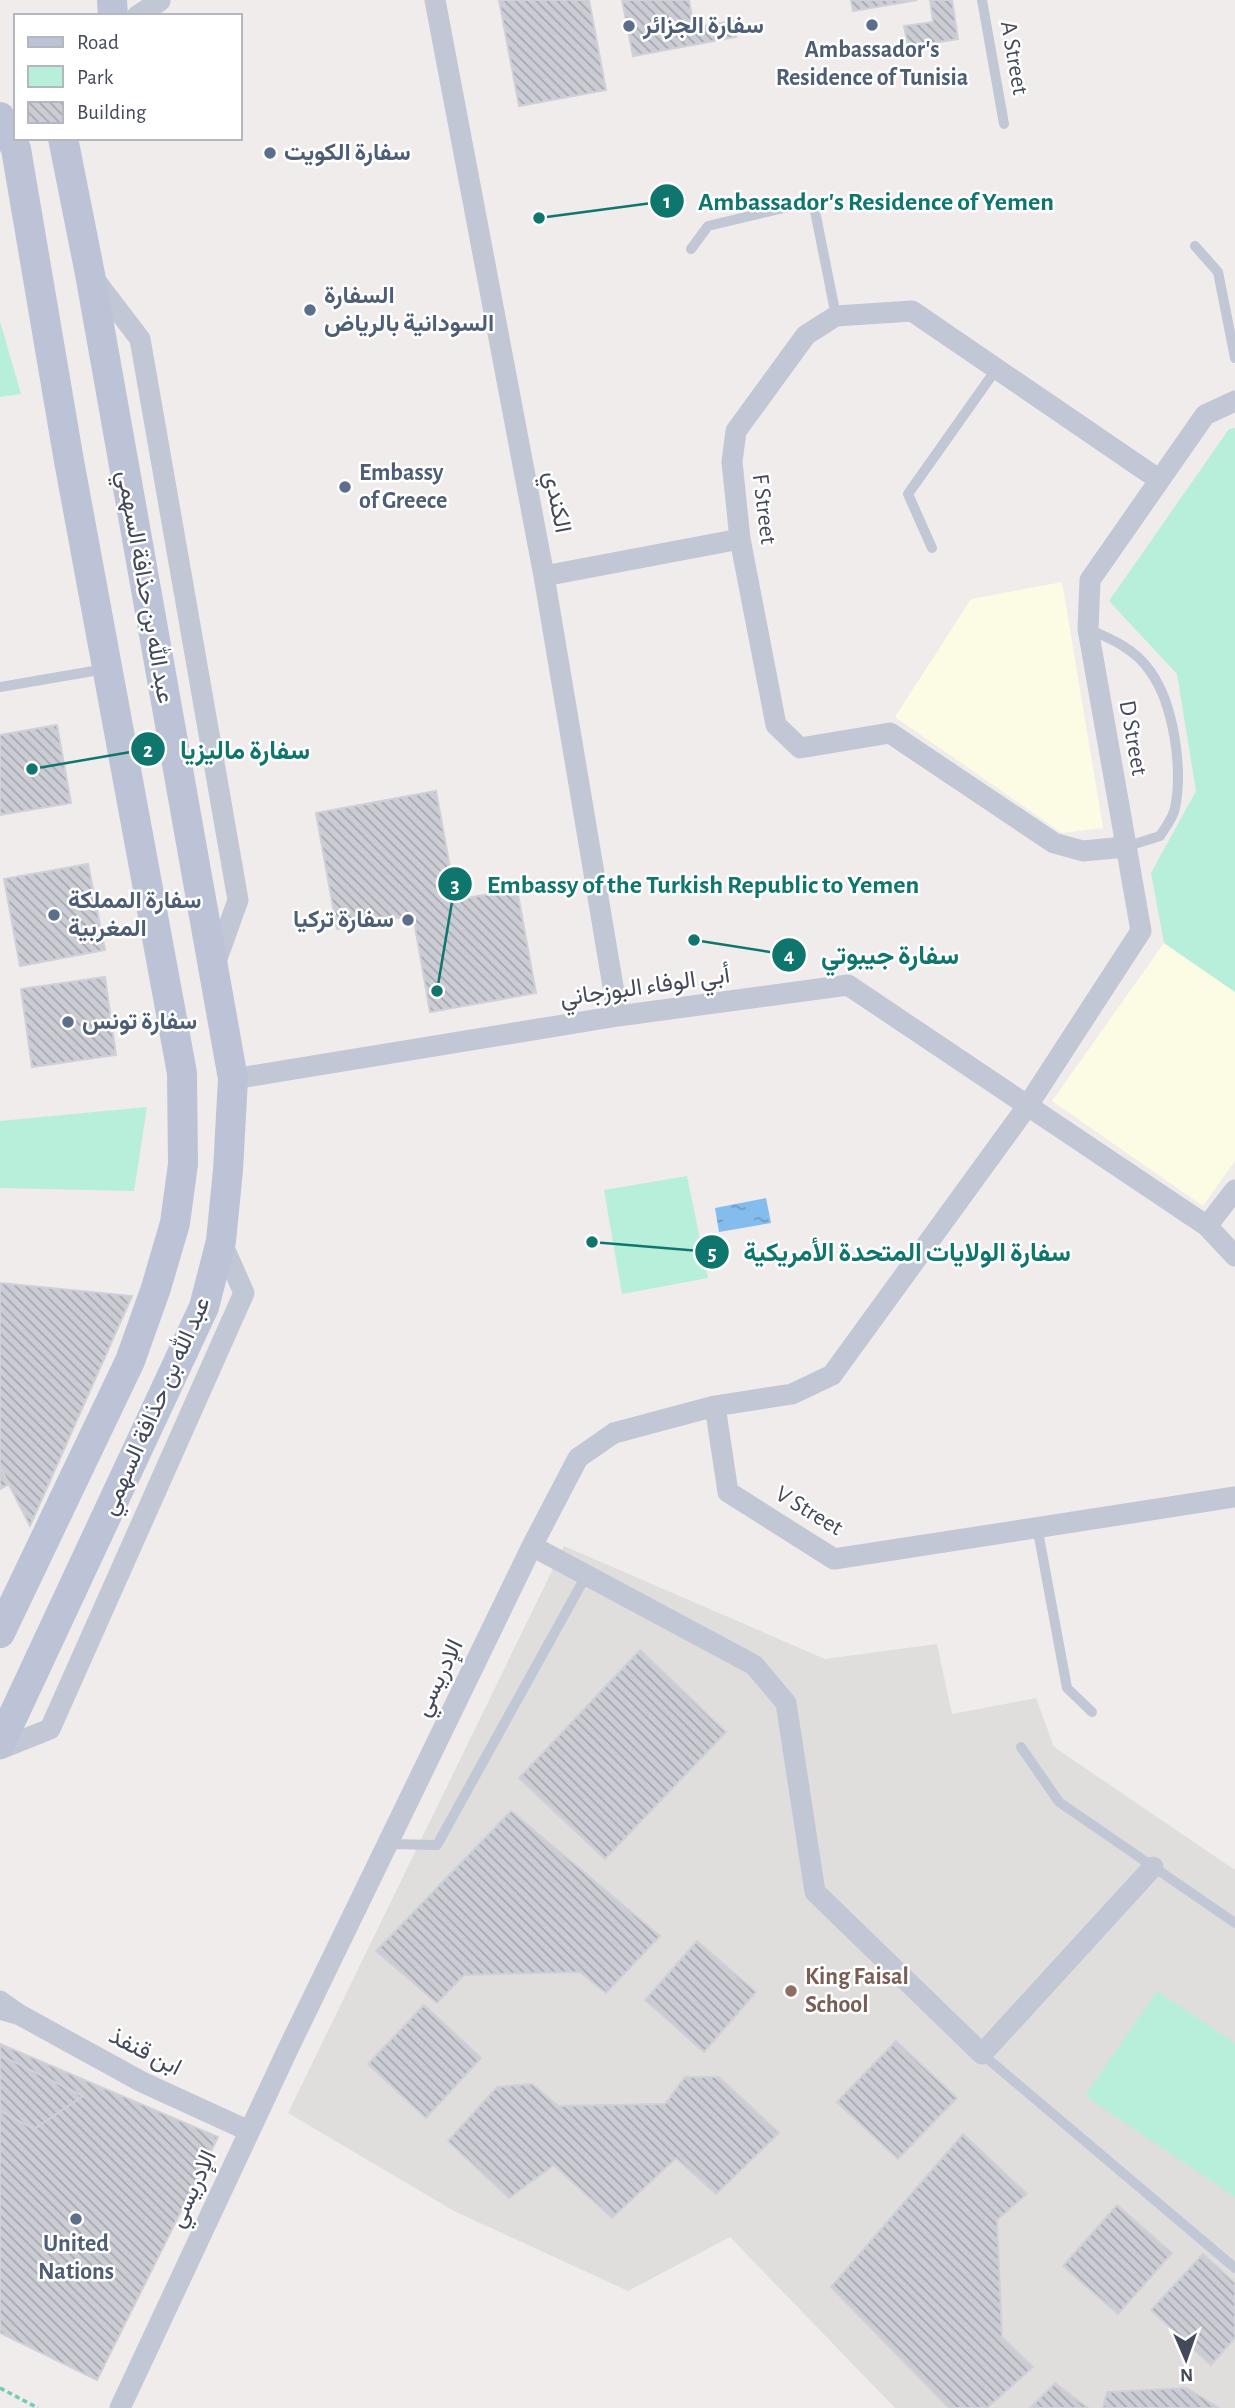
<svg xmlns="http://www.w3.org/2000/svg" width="1235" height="2408" viewBox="0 0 1235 2408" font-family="'Alegreya Sans',Vazirmatn,sans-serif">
  <defs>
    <pattern id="water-ripples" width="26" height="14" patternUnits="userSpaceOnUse" patternTransform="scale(1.75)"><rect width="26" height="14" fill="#83bced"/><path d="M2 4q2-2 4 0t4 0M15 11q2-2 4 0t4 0" fill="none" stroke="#6d9bc3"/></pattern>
    <pattern id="building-back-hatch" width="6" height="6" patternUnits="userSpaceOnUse" patternTransform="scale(1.75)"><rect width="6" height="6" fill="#cbccd4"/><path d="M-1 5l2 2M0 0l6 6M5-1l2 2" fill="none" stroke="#a6a8af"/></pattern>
  </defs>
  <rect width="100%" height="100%" fill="#efeceb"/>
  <path fill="#fcfbe3" d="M1062,582L1103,828L1062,833L895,717L971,599Z
    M1164,943L1235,992V1161L1203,1206L1052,1101Z"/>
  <path fill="#e0dedd" d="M564,1546L825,1659L937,1644L952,1714L1036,1698L1054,1747L1235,1870V2408H895L730,2237L628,2291L454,2211L288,2113Z"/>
  <path fill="#b7efdb" d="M0,321L21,394L0,397Z
    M1235,428V992L1164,943L1151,873L1196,791L1177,674L1109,601L1229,429Z
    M147,1107L134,1191L0,1188V1121Z
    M687,1176L708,1278L622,1294L604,1190Z
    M1157,1991L1235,2043V2197L1085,2096Z"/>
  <path fill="url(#water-ripples)" d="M766,1198L771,1223L719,1232L715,1208Z"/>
  <path fill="url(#building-back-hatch)" stroke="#cfd0d8" stroke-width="2" d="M499,0H589L606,90L519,106Z
    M622,0H689L694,28L733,21L736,37L633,56Z
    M851,0H917L853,11Z
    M930,0H952L958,39L908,47L904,26L933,22Z
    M57,725L71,803L0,815V735Z
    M436,791L456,900L517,889L536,993L430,1012L413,915L337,929L316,813Z
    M88,864L105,950L20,966L4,879Z
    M105,977L116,1055L32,1067L21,989Z
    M0,1283L132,1296L30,1526L0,1467Z
    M0,1467L9,1484L0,1489Z
    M640,1650L726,1732L605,1859L519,1778Z
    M511,1811L660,1936L606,1993L580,1972L464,1975L437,2003L376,1951Z
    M697,1941L756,1992L704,2052L645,2000Z
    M424,2005L481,2058L426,2118L368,2064Z
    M896,2041L957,2098L898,2159L837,2102Z
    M0,2044L218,2137L97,2380L0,2333Z
    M0,2055L83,2096L34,2129L0,2111Z
    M685,2077H719L779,2133L716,2194L676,2158L612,2218L554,2165L509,2198L448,2141L497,2087L532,2084L558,2106L665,2104Z
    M963,2134L1027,2194L997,2220L1002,2337L1033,2367L987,2408H949L831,2287Z
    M1117,2205L1172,2253L1118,2314L1063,2266Z
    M1203,2254L1235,2283V2338L1211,2365L1151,2310Z
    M1055,2383L1088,2408H1030Z
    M1187,2388L1219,2408H1103L1107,2392Z"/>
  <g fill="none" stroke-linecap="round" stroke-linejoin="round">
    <path stroke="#6fcdb7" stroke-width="3.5" stroke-dasharray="5 3.5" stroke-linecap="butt" d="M0,2388L38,2408"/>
    <path stroke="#c1c7d4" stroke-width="10" d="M982,0L1004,124
      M1195,246L1218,272L1235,358
      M691,249L708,226L813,201L836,316
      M932,548L908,494L997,368
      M1088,629C1112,639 1135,649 1150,671C1174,704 1183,769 1175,808C1173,818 1165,828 1160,836L1125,847
      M0,687L105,669
      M1037,1526L1067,1688L1092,1712
      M1021,1747L1059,1802L1235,1923
      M388,1844L437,1845L587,1574
      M982,2054L1235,2268"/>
    <path stroke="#c1c7d4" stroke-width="21" d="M435,0L544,576L618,1016
      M137,16L160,1L157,0
      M92,276L140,339L238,900L214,967
      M544,576L740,539
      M1125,847L1083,851L1054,843L890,733L800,748L776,725L740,539L732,462L736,431L806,335L836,316L912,311L1158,479
      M233,1079L618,1016L848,985L1207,1226L1235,1256
      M1207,1226L1235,1190
      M715,1406L728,1492L834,1559L1235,1497
      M532,1546L754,1665L786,1703L815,1892L982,2054L1153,1867
      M0,1749L50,1729L244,1293L221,1241
      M0,2001L20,2015L0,2009
      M20,2015L142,2082L249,2131
      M120,2408L288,2049L532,1546L578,1458L614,1433L715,1406L792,1394L832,1375L1028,1105L1141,931L1088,629L1090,580L1205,415L1235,401"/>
    <path stroke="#bdc3d6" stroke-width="30" d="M112,0L113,16
      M0,117L16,149L69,461L182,1073L183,1164L175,1223L156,1288L130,1361L0,1633
      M0,1744L204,1307L221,1241L228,1170L233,1079L90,274L63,138"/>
  </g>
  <g fill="#5c6f8a" stroke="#fff" stroke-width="2.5">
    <circle cx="872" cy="25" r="7"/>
    <circle cx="629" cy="26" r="7"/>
    <circle cx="270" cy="153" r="7"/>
    <circle cx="310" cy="310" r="7"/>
    <circle cx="345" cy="487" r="7"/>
    <circle cx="54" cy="915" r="7"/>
    <circle cx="408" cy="920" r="7"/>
    <circle cx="68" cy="1022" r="7"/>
    <circle cx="76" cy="2219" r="7"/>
  </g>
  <circle fill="#8d6e63" stroke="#fff" stroke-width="2.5" cx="791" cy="1991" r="7"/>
  <g text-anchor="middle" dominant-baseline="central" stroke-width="5" stroke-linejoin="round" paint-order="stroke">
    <g font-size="24" font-weight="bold" fill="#4e5e75" stroke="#fff" text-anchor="start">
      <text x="643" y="26">سفارة الجزائر</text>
      <text x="872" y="50" text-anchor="middle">Ambassador's<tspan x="872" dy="28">Residence of Tunisia</tspan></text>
      <text x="284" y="153">سفارة الكويت</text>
      <text x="324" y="296">السفارة<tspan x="324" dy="28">السودانية بالرياض</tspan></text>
      <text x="359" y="473">Embassy<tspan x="359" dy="28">of Greece</tspan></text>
      <text x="68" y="901">سفارة المملكة<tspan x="68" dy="28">المغربية</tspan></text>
      <text x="394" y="920" text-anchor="end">سفارة تركيا</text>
      <text x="82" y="1022">سفارة تونس</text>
      <text x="76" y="2244" text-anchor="middle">United<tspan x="76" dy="28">Nations</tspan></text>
    </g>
    <g font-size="24" fill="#444a59" stroke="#fff">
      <text transform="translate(1014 58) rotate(80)">A Street</text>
      <text transform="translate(557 502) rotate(79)">الكندي</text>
      <text transform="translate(764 509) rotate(83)">F Street</text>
      <text transform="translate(145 587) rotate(80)">عبد الله بن حذافة السهمي</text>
      <text transform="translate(1133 738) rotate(80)">D Street</text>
      <text transform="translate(645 987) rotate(-8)">أبي الوفاء البوزجاني</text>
      <text transform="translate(156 1406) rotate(-66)">عبد الله بن حذافة السهمي</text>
      <text transform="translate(809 1511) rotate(31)">V Street</text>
      <text transform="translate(439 1678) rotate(-64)">الإدريسي</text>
      <text transform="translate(145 2052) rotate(27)">ابن قنفذ</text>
      <text transform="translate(193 2189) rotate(-65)">الإدريسي</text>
    </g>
    <g font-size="24" font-weight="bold" fill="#785e54" stroke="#fff" text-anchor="start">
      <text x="805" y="1977">King Faisal<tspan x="805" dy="28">School</tspan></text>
    </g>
  </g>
  <path fill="none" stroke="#0f766e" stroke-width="2.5" d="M539 218L667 201M32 769L148 749M437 991L455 884M694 940L789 955M592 1242L712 1252"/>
  <g fill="#0f766e" stroke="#fff" stroke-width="2.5">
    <circle cx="539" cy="218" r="7"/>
    <circle cx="32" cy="769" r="7"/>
    <circle cx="437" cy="991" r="7"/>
    <circle cx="694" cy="940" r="7"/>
    <circle cx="592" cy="1242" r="7"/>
    <circle cx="667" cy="201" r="18"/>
    <circle cx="148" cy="749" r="18"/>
    <circle cx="455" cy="884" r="18"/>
    <circle cx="789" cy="955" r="18"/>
    <circle cx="712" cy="1252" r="18"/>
  </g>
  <g font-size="21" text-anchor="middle" font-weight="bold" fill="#fff">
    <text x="667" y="208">1</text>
    <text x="148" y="757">2</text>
    <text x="455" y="892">3</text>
    <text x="789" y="962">4</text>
    <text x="712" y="1260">5</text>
  </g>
  <g font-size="26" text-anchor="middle" font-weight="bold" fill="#0f766e" stroke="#fff" stroke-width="5" stroke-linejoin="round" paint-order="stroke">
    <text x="876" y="210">Ambassador's Residence of Yemen</text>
    <text x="245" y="759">سفارة ماليزيا</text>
    <text x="703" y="893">Embassy of the Turkish Republic to Yemen</text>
    <text x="890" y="964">سفارة جيبوتي</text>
    <text x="907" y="1261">سفارة الولايات المتحدة الأمريكية</text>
  </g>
  <rect x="14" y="14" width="228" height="126" fill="#ffffff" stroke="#b4b7bd" stroke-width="2"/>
  <rect x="28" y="37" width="35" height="10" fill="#bdc3d6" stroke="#b4b7bd" stroke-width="2"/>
  <text x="77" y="49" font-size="21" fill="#444a59">Road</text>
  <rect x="28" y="66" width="35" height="21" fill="#b7efdb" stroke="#b4b7bd" stroke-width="2"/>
  <text x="77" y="84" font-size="21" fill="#444a59">Park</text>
  <rect x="28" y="102" width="35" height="21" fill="url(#building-back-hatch)" stroke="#b4b7bd" stroke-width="2"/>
  <text x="77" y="119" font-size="21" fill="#444a59">Building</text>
  <g transform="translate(1186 2359) rotate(178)" stroke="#ffffff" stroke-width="5" paint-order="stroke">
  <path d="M0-5L12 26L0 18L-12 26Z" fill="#444a59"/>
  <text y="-10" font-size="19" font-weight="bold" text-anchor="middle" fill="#444a59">N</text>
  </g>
</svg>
